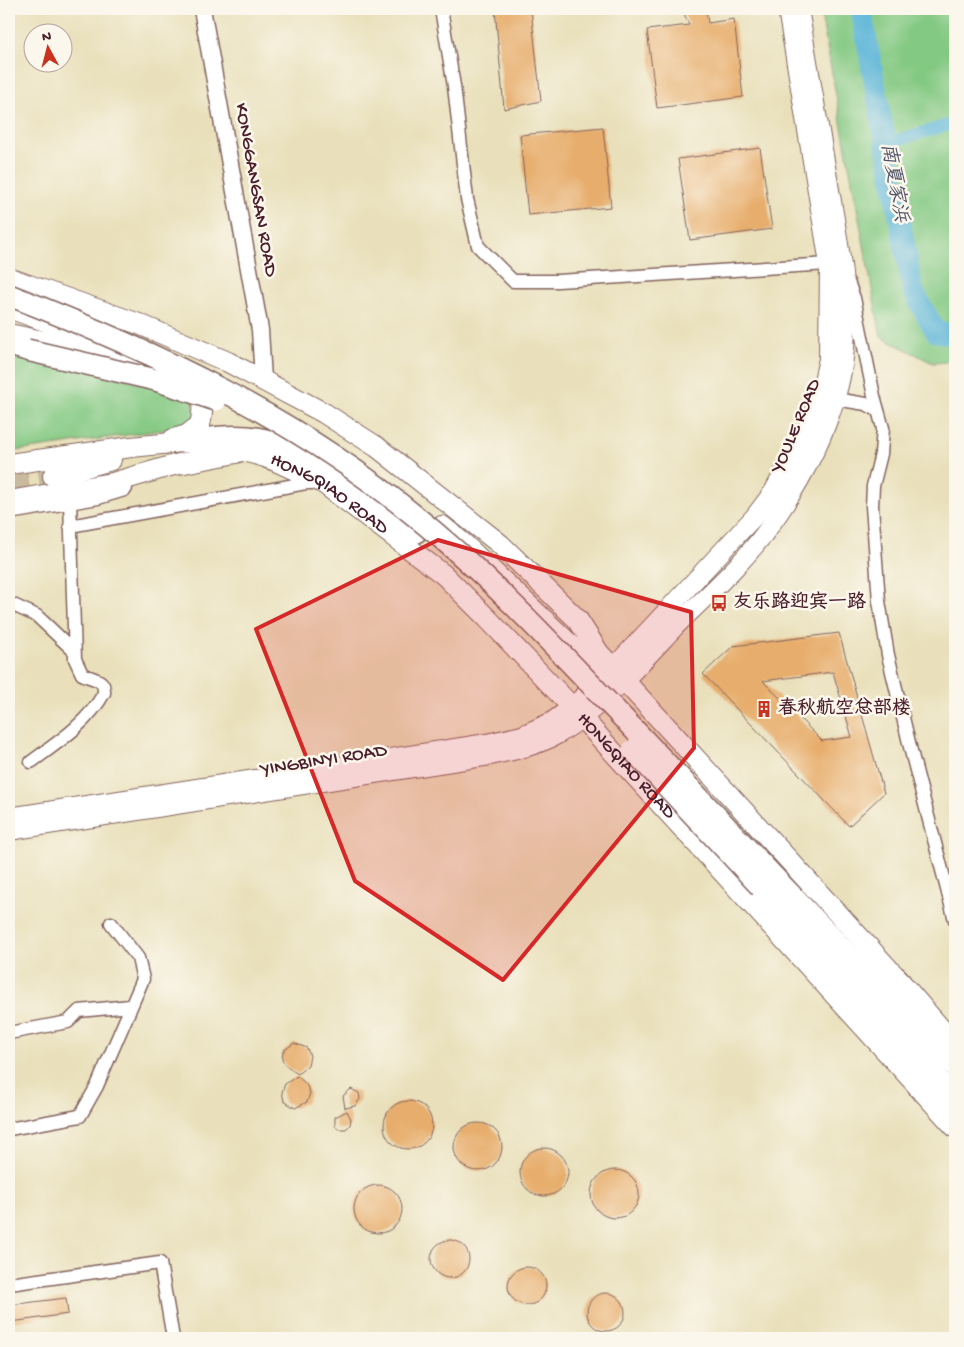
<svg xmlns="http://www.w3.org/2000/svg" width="964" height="1347" viewBox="0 0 964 1347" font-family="'Gochi Hand','LXGW WenKai TC',sans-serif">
  <rect width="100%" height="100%" fill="#fbf7ec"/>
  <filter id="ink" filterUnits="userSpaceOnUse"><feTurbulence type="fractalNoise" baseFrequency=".02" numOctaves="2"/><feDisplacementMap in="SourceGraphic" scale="10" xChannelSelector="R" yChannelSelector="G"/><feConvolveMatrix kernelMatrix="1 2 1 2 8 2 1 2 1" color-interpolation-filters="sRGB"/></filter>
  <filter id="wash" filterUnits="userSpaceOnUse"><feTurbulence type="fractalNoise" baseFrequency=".0096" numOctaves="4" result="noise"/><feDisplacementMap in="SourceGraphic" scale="20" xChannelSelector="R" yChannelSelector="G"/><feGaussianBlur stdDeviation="1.12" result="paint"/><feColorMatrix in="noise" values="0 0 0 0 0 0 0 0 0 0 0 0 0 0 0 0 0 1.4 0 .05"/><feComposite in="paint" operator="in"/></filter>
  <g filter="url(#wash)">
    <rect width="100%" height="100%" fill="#e9e0bb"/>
    <path fill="#84c983" stroke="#677457" d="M820,9H955V361L933,363L881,337Z
      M9,351L192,395L197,425L9,452Z"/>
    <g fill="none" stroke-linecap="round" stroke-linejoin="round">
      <path stroke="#5bb5d8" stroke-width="12" d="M887,143L955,123"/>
      <path stroke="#5bb5d8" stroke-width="21" d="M861,9L913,291L936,332L955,334"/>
    </g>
    <g id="blocks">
      <path fill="#e7ad6c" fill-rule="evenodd" d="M495,9H531L541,101L504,109Z
        M682,9H706L708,23L734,19L743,97L657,108L647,30L689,25Z
        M603,127L611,207L528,215L520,135Z
        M760,148L772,229L690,240L678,159Z
        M839,633L884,793L849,826L703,674L733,646ZM833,672L852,737L822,741L763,681Z
        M294,1043L307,1048L310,1056L308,1065L298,1074L287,1067L282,1060L283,1051Z
        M297,1076L306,1084L310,1093L307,1102L295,1108L284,1101L282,1092L285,1084Z
        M351,1089L359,1093L360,1099L355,1106L345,1108L343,1096Z
        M384 1125a24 24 0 1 1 48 0a24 24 0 1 1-48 0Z
        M347,1111L351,1119L350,1125L346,1129H338L335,1125V1117Z
        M454 1147a24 24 0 1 1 48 0a24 24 0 1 1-48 0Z
        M520 1172a24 24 0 1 1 48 0a24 24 0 1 1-48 0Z
        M591 1194a24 24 0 1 1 48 0a24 24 0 1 1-48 0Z
        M354 1209a24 24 0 1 1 48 0a24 24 0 1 1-48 0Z
        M431 1259a19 19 0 1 1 38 0a19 19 0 1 1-38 0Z
        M508 1286a19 19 0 1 1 38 0a19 19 0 1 1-38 0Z
        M587 1312a19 19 0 1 1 38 0a19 19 0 1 1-38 0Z
        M66,1298L68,1314L11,1322L9,1305Z"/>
    </g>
  </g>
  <g filter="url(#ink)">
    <use href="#blocks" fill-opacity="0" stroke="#82635d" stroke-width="1"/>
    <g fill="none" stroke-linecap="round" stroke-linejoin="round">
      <path stroke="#c9b99e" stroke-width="20" stroke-dasharray="20 10" stroke-linecap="butt" d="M9,482L53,476"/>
      <g stroke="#82635d" stroke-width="15">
        <path id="minor" d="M441,9L454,86L467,199L478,246L513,281H558L829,264L835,266
          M848,282L854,298L874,396L883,428L881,454L873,486L872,506L879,601L888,655L911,751L955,920
          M829,398L866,404L877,410
          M70,526L306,483H319
          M9,603L37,616L74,651
          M31,762C57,743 88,723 104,693C105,678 94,680 82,674L75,659L70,501
          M9,1033L68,1022L79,1011L130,1006
          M9,1129L80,1116L97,1086L143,979L138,958L111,923
          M9,1284L160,1263L173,1338"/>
      </g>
      <g stroke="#82635d" stroke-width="19">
        <path id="tertiary" d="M202,9L260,330L263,380
          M9,511L98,496L124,488"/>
      </g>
      <g stroke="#82635d" stroke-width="20">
        <path id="secondary" d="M9,817L487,743L522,735L551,722L572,707L613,668L754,517L773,492L805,433L819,398L828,359L829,264L787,9
          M9,831L490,756C513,751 538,746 559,734C602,708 642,662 676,626C708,594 744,563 770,526C802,482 835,420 843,365C852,306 839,243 829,184C819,126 809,67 799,9"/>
      </g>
      <g stroke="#82635d" stroke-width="22">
        <g id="primary">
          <path d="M9,278L139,324L228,362L324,413L377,447L500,544L578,620L599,653L897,978L955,1045"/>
          <path d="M9,308L84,335"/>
          <path d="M9,334L163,366"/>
          <path d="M173,439L187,435L200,425C203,412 205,393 194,382"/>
          <path id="s1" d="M9,464L131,447L182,442L215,443L269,458L323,483L444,575L487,618L572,707L955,1127"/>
          <path d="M53,476L111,460"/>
          <path d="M9,501L112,483L174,465L236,453"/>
          <path d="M442,526L465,545L591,664"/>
        </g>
      </g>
      <g stroke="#82635d" stroke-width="24">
        <path id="trunk" d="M9,345L27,350
          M182,442C204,439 226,435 247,437C312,443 367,494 415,533
          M269,458L308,467
          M773,876L955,1066
          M761,887L955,1097
          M897,978L927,1022
          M920,1089L955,1114"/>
      </g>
      <use href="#minor" stroke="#fff" stroke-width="12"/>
      <use href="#tertiary" stroke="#fff" stroke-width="16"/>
      <use href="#secondary" stroke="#fff" stroke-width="18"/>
      <use href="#primary" stroke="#fff" stroke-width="20"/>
      <use href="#trunk" stroke="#fff" stroke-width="21"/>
      <g stroke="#82635d" stroke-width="24" stroke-linecap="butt">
        <path id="trunk-bridge" d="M9,295C153,351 295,417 415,516C482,570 542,633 601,695C659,755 716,816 773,876
          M27,350L156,380L216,400
          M633,750L761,887"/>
      </g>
      <use href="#trunk-bridge" stroke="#fff" stroke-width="21"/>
    </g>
  </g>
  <path fill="#d62828" fill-opacity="0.2" stroke="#d62828" stroke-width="4" stroke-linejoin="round" d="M438,540L691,612L694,748L503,980L355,881L256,629Z"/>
  <defs>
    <g id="bus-bare" transform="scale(1.35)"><path d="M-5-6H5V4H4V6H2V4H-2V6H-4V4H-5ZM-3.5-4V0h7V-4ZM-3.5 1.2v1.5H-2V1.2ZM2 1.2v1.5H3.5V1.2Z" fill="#c8321e" stroke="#fbf7ec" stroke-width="2.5" paint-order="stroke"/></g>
    <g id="building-bare" transform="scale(1.35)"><path d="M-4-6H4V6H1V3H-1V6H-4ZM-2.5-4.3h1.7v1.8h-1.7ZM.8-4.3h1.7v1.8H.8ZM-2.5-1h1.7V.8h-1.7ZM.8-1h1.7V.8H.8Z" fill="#c8321e" stroke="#fbf7ec" stroke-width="2.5" paint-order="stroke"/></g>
  </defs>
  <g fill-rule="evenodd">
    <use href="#bus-bare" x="719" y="603"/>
    <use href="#building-bare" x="764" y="709"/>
  </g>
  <g text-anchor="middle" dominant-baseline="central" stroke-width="5" stroke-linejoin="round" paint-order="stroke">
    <g font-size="19" fill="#4a1f2b" stroke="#fbf7ec">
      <text transform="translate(255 190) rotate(80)">KONGGANGSAN ROAD</text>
      <text transform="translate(797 426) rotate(-67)">YOULE ROAD</text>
      <text stroke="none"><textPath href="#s1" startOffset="334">HONGQIAO ROAD</textPath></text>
      <text transform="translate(324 761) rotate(-9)">YINGBINYI ROAD</text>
      <text stroke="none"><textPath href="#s1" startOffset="739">HONGQIAO ROAD</textPath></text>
    </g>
    <g font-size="19" font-weight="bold" fill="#4a1f2b" stroke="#fbf7ec" text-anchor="start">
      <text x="733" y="603">友乐路迎宾一路</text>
      <text x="778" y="709">春秋航空总部楼</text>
    </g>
    <g font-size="20" font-style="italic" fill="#505468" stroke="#fbf7ec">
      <text transform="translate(893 183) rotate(80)">南夏家浜</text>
    </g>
  </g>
  <rect width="964" height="1347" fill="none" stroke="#fbf7ec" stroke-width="30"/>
  <g transform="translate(48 48) rotate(353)"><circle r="24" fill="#fbf7ec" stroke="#b4a19f"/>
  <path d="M0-4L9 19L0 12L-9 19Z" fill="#c8321e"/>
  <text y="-8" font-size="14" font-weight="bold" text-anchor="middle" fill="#4a1f2b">N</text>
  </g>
</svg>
